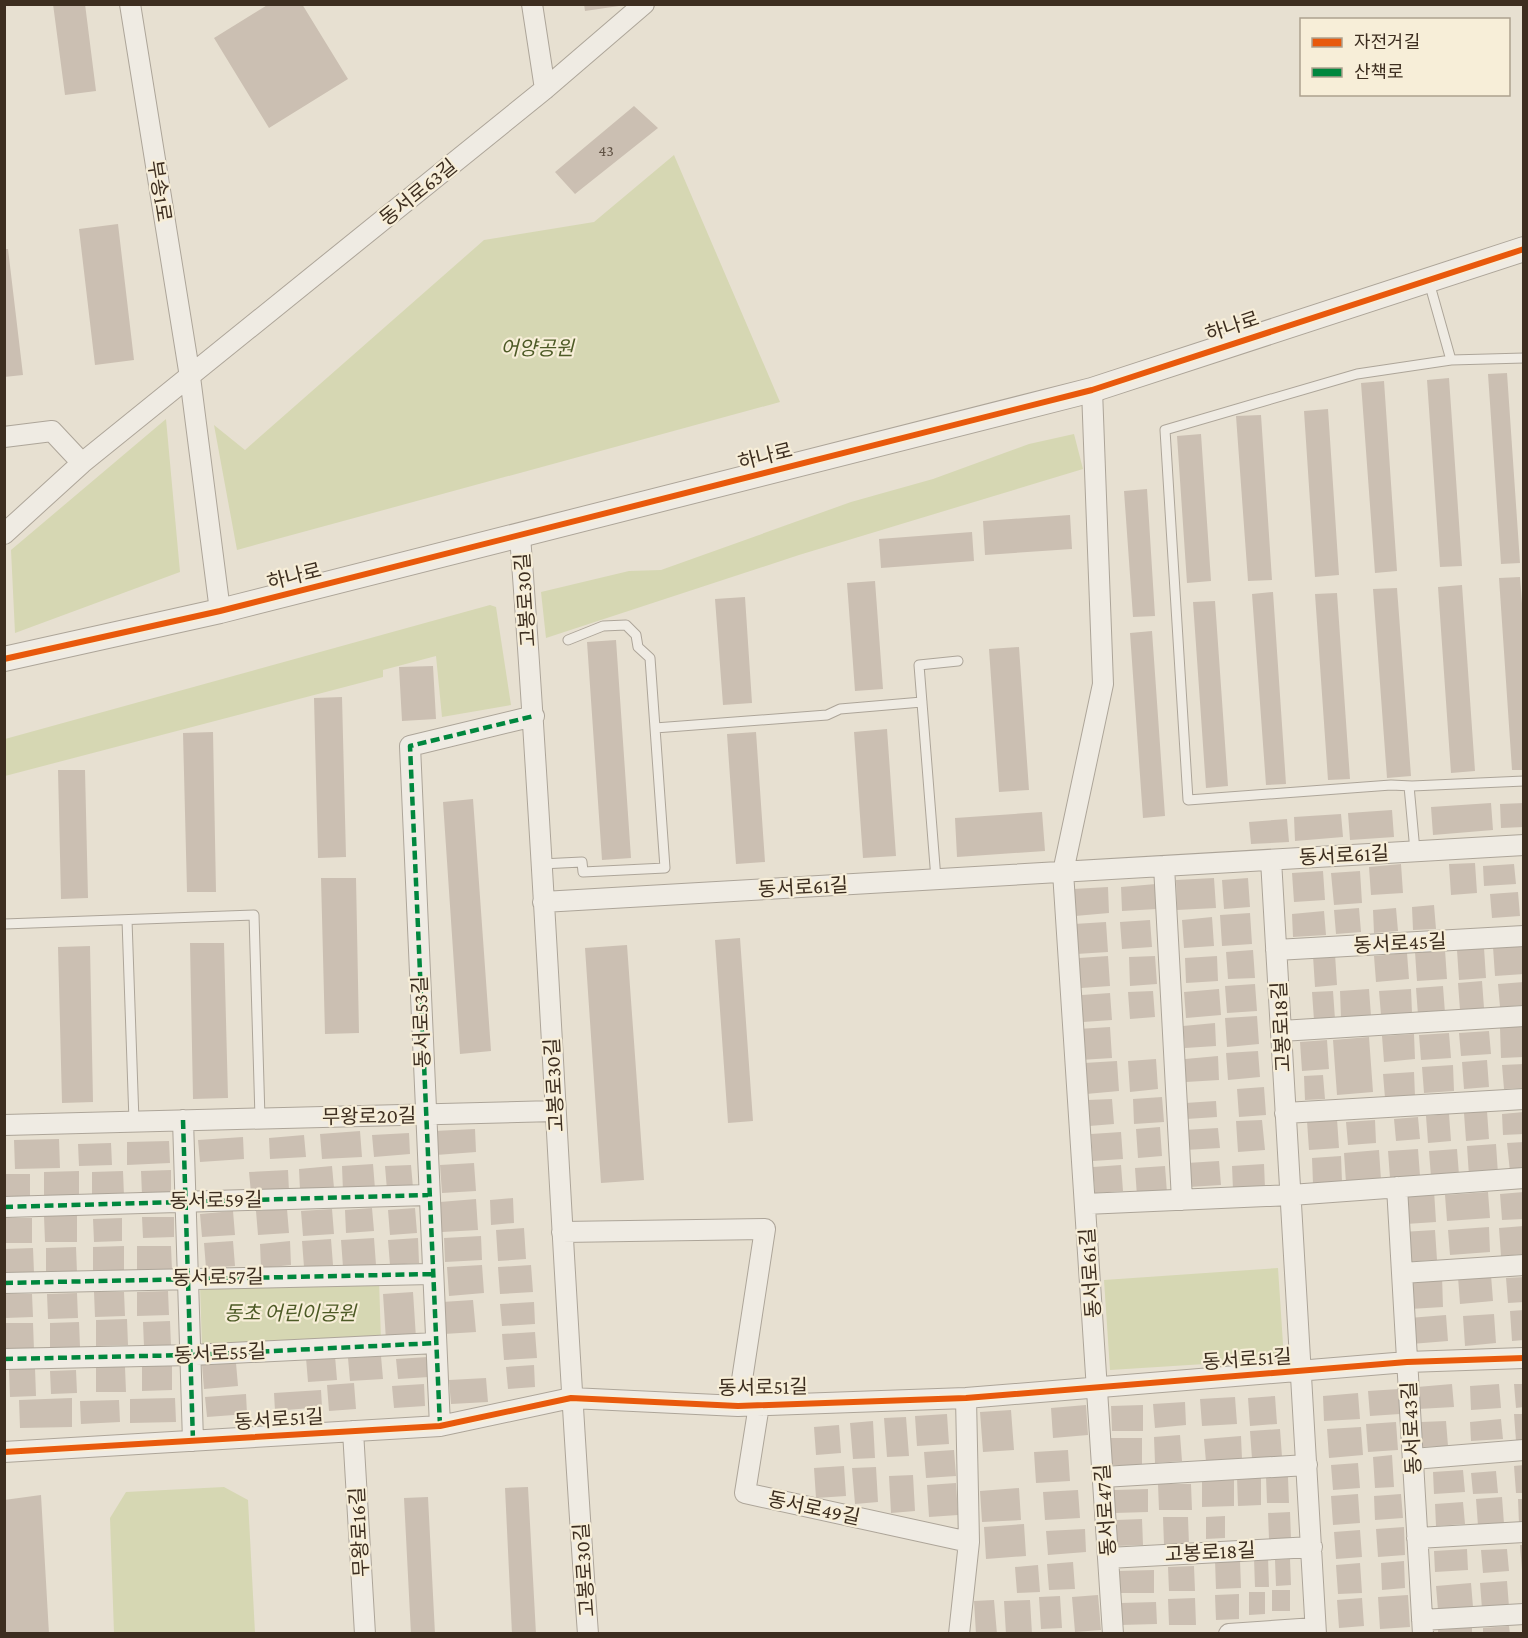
<svg xmlns="http://www.w3.org/2000/svg" width="1528" height="1638" viewBox="0 0 1528 1638" font-family="'Crimson Pro','Noto Sans KR',serif">
  <rect width="100%" height="100%" fill="#e7e0d1"/>
  <path fill="#d6d7b3" d="M674,155L780,402L237,550L214,425L245,450L484,240L594,222Z
    M166,419L180,572L15,633L11,550Z
    M1074,434L1083,469L799,555L546,638L541,592L629,571L661,570L851,502L933,479L1029,444Z
    M490,605L496,607L511,705L442,717L436,656L383,670V677L5,776V739Z
    M1278,1268L1284,1359L1110,1370L1104,1280Z
    M379,1280L381,1341L202,1346L200,1285Z
    M224,1487L248,1500L255,1633H114L110,1518L126,1492Z"/>
  <path fill="#cbbfb2" d="M53,4H85L96,91L65,95Z
    M269,4H302L348,79L269,128L214,38Z
    M584,4H618L619,6L585,11Z
    M634,106L658,128L575,194L555,172Z
    M118,224L134,360L95,365L79,229Z
    M4,249H8L23,375L4,377Z
    M1507,373L1520,563L1501,564L1488,374Z
    M1449,378L1462,566L1440,567L1427,380Z
    M1384,381L1397,571L1375,573L1361,383Z
    M1328,409L1339,575L1315,577L1304,411Z
    M1261,415L1272,580L1248,581L1236,416Z
    M1201,434L1211,581L1187,583L1177,436Z
    M1147,489L1155,616L1133,617L1124,491Z
    M1070,515L1072,549L985,555L983,521Z
    M972,532L974,561L881,568L879,539Z
    M1520,577L1524,630V770H1512L1499,578Z
    M875,581L883,689L855,691L847,583Z
    M1462,585L1475,771L1451,773L1438,587Z
    M1397,588L1411,776L1387,778L1373,589Z
    M1273,592L1286,784L1266,785L1252,594Z
    M1337,593L1350,779L1328,780L1315,594Z
    M745,597L752,703L723,705L715,599Z
    M1215,601L1228,786L1206,788L1193,602Z
    M1152,631L1165,816L1143,818L1130,633Z
    M616,640L631,858L602,860L587,642Z
    M1019,647L1029,790L999,792L989,649Z
    M433,666L436,719L402,721L399,667Z
    M342,697L346,857L318,858L314,698Z
    M887,729L896,856L863,858L854,732Z
    M213,732L216,892H187L183,733Z
    M756,732L765,862L736,864L727,734Z
    M58,770H85L88,898L61,899Z
    M473,799L491,1051L460,1054L443,802Z
    M1491,803L1493,830L1433,835L1431,807Z
    M1524,803V827L1501,828L1500,804Z
    M1392,810L1394,837L1350,840L1348,813Z
    M1042,812L1045,851L957,857L955,818Z
    M1341,814L1343,837L1295,841L1294,817Z
    M1287,819L1289,842L1251,844L1249,822Z
    M1475,863L1477,893L1451,895L1449,864Z
    M1401,864L1403,893L1371,895L1369,867Z
    M1514,864L1516,884L1484,886L1483,866Z
    M1323,871L1325,900L1294,902L1292,873Z
    M1360,871L1362,903L1334,905L1331,873Z
    M321,878H356L359,1033L325,1034Z
    M1214,878L1216,908L1177,910L1176,880Z
    M1248,878L1250,907L1224,909L1222,880Z
    M1156,884L1157,909L1122,911L1121,887Z
    M1108,887L1109,913L1075,916L1073,889Z
    M1518,892L1520,916L1492,918L1490,894Z
    M1434,905L1436,929L1413,930L1412,907Z
    M1359,908L1361,932L1336,934L1334,910Z
    M1396,908L1398,931L1374,933L1373,910Z
    M1324,911L1326,935L1293,937L1292,914Z
    M1250,913L1252,944L1222,946L1220,915Z
    M1212,917L1214,946L1184,948L1182,920Z
    M1150,920L1152,947L1122,949L1120,922Z
    M1106,922L1108,952L1076,954L1074,924Z
    M740,938L753,1121L728,1123L715,940Z
    M190,943H224L228,1098L193,1099Z
    M1524,944V974L1495,976L1493,947Z
    M627,945L644,1180L601,1183L585,948Z
    M90,946L93,1102L62,1103L58,947Z
    M1484,948L1486,978L1459,980L1457,950Z
    M1253,950L1255,978L1228,979L1226,952Z
    M1445,950L1447,979L1417,981L1415,952Z
    M1407,953L1409,979L1376,982L1374,956Z
    M1335,954L1337,985L1315,987L1313,956Z
    M1108,956L1110,986L1081,988L1079,958Z
    M1155,956L1157,984L1130,986L1129,957Z
    M1217,956L1218,981L1186,983L1185,958Z
    M1482,981L1484,1008L1460,1010L1458,983Z
    M1524,982V1005L1500,1007L1498,984Z
    M1255,984L1257,1011L1227,1013L1225,986Z
    M1443,986L1445,1013L1418,1015L1416,988Z
    M1219,989L1221,1015L1186,1018L1184,992Z
    M1369,989L1371,1016L1341,1018L1340,991Z
    M1411,989L1412,1013L1381,1015L1379,991Z
    M1153,991L1155,1017L1130,1019L1128,992Z
    M1333,991L1335,1019L1314,1020L1312,992Z
    M1110,993L1112,1020L1083,1022L1082,995Z
    M1257,1016L1259,1044L1227,1047L1225,1018Z
    M1215,1023L1216,1046L1185,1048L1183,1026Z
    M1524,1026V1057L1501,1058L1500,1028Z
    M1110,1027L1112,1058L1080,1060L1078,1029Z
    M1489,1031L1491,1054L1461,1056L1459,1033Z
    M1449,1033L1451,1058L1421,1060L1419,1035Z
    M1414,1034L1415,1059L1384,1062L1382,1036Z
    M1369,1037L1373,1092L1337,1095L1333,1040Z
    M1327,1040L1329,1069L1302,1071L1300,1042Z
    M1258,1051L1260,1077L1228,1080L1226,1053Z
    M1218,1056L1219,1080L1186,1082L1185,1059Z
    M1156,1059L1158,1089L1130,1092L1128,1061Z
    M1487,1060L1489,1087L1464,1089L1462,1062Z
    M1117,1061L1119,1091L1086,1094L1084,1063Z
    M1524,1064V1088L1504,1089L1502,1065Z
    M1453,1065L1454,1091L1424,1093L1422,1067Z
    M1414,1072L1415,1096L1385,1098L1383,1074Z
    M1323,1075L1325,1099L1305,1100L1304,1076Z
    M1264,1087L1266,1115L1239,1117L1237,1089Z
    M1162,1097L1164,1122L1134,1124L1133,1099Z
    M1112,1099L1114,1124L1089,1126L1087,1100Z
    M1216,1101L1217,1117L1186,1119L1185,1103Z
    M1487,1111L1489,1139L1466,1141L1464,1113Z
    M1524,1112V1134L1503,1135L1502,1114Z
    M1449,1114L1451,1141L1428,1143L1426,1116Z
    M1418,1117L1420,1139L1396,1141L1394,1119Z
    M1337,1119L1339,1148L1309,1150L1307,1121Z
    M1262,1120L1265,1150L1238,1152L1236,1121Z
    M1375,1120L1376,1143L1348,1145L1346,1122Z
    M1160,1127L1162,1156L1138,1158L1136,1129Z
    M1218,1128L1220,1148L1185,1150L1184,1130Z
    M475,1129L476,1152L436,1155L434,1131Z
    M360,1131L362,1157L322,1159L320,1134Z
    M1121,1132L1123,1159L1093,1161L1091,1134Z
    M409,1133L410,1154L374,1157L372,1135Z
    M304,1135L306,1157L270,1159L269,1138Z
    M243,1137L244,1159L200,1162L198,1140Z
    M59,1139L60,1168L15,1169L14,1140Z
    M169,1141L170,1163L127,1165V1142Z
    M1524,1142V1171L1510,1172L1507,1143Z
    M111,1143L112,1165L79,1166L78,1144Z
    M1496,1144L1498,1174L1469,1176L1467,1146Z
    M1418,1149L1420,1176L1390,1178L1388,1151Z
    M1457,1149L1459,1175L1431,1177L1429,1151Z
    M1379,1150L1381,1180L1346,1183L1344,1153Z
    M1341,1156L1342,1182L1313,1184L1312,1158Z
    M1219,1161L1221,1185L1189,1187L1187,1163Z
    M474,1163L476,1191L442,1193L440,1165Z
    M373,1164L375,1189L343,1192L342,1166Z
    M1264,1164L1265,1188L1233,1190L1232,1166Z
    M411,1165L413,1188L387,1190L385,1166Z
    M1121,1165L1123,1191L1095,1193L1093,1167Z
    M332,1166L334,1188L300,1190L299,1169Z
    M1165,1166L1167,1193L1137,1196L1135,1168Z
    M171,1170V1194L142,1195L141,1171Z
    M288,1170L289,1191L251,1193L249,1172Z
    M79,1171V1199L44,1200V1172Z
    M123,1171L124,1196L92,1197V1172Z
    M4,1174H30V1200L4,1201Z
    M1434,1190L1436,1222L1406,1224L1404,1192Z
    M1488,1192L1490,1218L1447,1221L1445,1195Z
    M1524,1192V1219L1502,1220L1500,1194Z
    M513,1198L514,1223L491,1225L490,1200Z
    M476,1199L478,1230L442,1232L440,1202Z
    M372,1208L374,1231L346,1233L345,1210Z
    M415,1208L417,1233L390,1235L388,1210Z
    M287,1209L289,1233L258,1235L256,1211Z
    M332,1209L334,1234L303,1236L301,1211Z
    M233,1211L235,1235L202,1237L200,1214Z
    M77,1215V1242H45L44,1216Z
    M142,1217H174V1237L143,1238Z
    M4,1218H32V1243H4Z
    M122,1218V1241L94,1242L93,1219Z
    M1524,1226V1254L1501,1256L1499,1228Z
    M1489,1227L1490,1252L1450,1255L1448,1230Z
    M524,1228L526,1259L498,1261L496,1230Z
    M1435,1230L1437,1260L1404,1262L1402,1232Z
    M481,1236L482,1260L445,1262L444,1238Z
    M374,1238L376,1265L343,1267L341,1240Z
    M418,1238L419,1263L390,1265L388,1240Z
    M331,1239L333,1265L304,1267L302,1241Z
    M233,1241L235,1266L206,1268L204,1243Z
    M290,1241L291,1265L261,1268L260,1244Z
    M124,1246V1270L93,1271V1247Z
    M137,1246H171L172,1271L137,1272Z
    M76,1247L77,1273L46,1274V1248Z
    M33,1248L34,1273L4,1274V1249Z
    M482,1265L484,1293L449,1296L447,1267Z
    M531,1265L533,1292L500,1294L498,1267Z
    M1491,1275L1493,1301L1460,1304L1458,1277Z
    M1442,1276L1443,1307L1410,1309L1407,1278Z
    M1524,1277V1302L1508,1303L1506,1278Z
    M168,1291L169,1315L137,1316V1292Z
    M94,1292H124L125,1316L95,1317Z
    M413,1292L416,1338L386,1340L383,1294Z
    M77,1293L78,1318L48,1319L47,1294Z
    M5,1294H32L33,1317L5,1318Z
    M473,1300L476,1332L444,1334L442,1302Z
    M534,1302L535,1324L502,1326L500,1304Z
    M1524,1310V1340L1512,1341L1510,1311Z
    M1494,1314L1496,1343L1465,1346L1463,1316Z
    M1446,1315L1448,1341L1411,1344L1409,1318Z
    M127,1319L128,1345L96,1346V1320Z
    M170,1321L171,1347H144L143,1322Z
    M79,1322L80,1347L50,1348V1323Z
    M4,1323H33L34,1350H4Z
    M535,1332L537,1358L504,1360L502,1334Z
    M335,1356L337,1380L308,1382L306,1358Z
    M381,1356L383,1379L350,1381L348,1358Z
    M428,1357L429,1377L398,1379L396,1359Z
    M236,1363L238,1386L204,1389L202,1365Z
    M172,1364V1390L142,1391V1365Z
    M534,1365L535,1387L508,1389L506,1367Z
    M96,1367H125L126,1392H96Z
    M9,1368H35L36,1396L10,1397Z
    M76,1370L77,1393L51,1394L50,1371Z
    M486,1378L488,1402L451,1404L449,1380Z
    M354,1383L356,1409L329,1411L327,1385Z
    M424,1384L425,1406L394,1408L392,1386Z
    M1452,1384L1454,1407L1418,1409L1417,1387Z
    M1499,1384L1501,1408L1471,1410L1470,1386Z
    M1514,1384H1524V1407L1516,1408Z
    M1399,1389L1400,1414L1370,1416L1368,1391Z
    M321,1390L322,1407L275,1411L274,1393Z
    M1358,1393L1360,1419L1324,1421L1323,1396Z
    M246,1394L247,1414L207,1417L205,1397Z
    M1275,1396L1277,1424L1250,1426L1248,1398Z
    M1235,1397L1237,1424L1202,1426L1200,1399Z
    M72,1398V1427L20,1428L19,1400Z
    M175,1398L176,1422L130,1423V1399Z
    M119,1400L120,1422L81,1424L80,1401Z
    M1185,1402L1186,1425L1155,1428L1153,1404Z
    M1086,1405L1088,1435L1053,1438L1051,1408Z
    M1143,1405V1431H1112L1111,1406Z
    M1011,1410L1014,1450L983,1452L980,1412Z
    M947,1414L949,1444L917,1446L915,1416Z
    M1514,1414H1524V1440L1516,1441Z
    M906,1417L909,1456L887,1457L884,1418Z
    M1501,1419L1503,1439L1471,1441L1470,1422Z
    M873,1421L875,1458L853,1459L850,1423Z
    M1446,1421L1448,1446L1423,1447L1421,1422Z
    M1396,1422L1398,1450L1368,1452L1366,1424Z
    M839,1425L841,1453L816,1455L814,1427Z
    M1361,1427L1363,1455L1329,1458L1327,1429Z
    M1280,1429L1282,1457L1252,1459L1250,1431Z
    M1180,1435L1182,1461L1155,1463L1154,1437Z
    M1241,1436L1242,1459L1206,1462L1204,1439Z
    M1110,1438H1142V1465H1110Z
    M954,1450L956,1476L926,1478L924,1452Z
    M1068,1450L1070,1481L1036,1483L1034,1452Z
    M1392,1455L1394,1487L1375,1488L1373,1457Z
    M1358,1463L1360,1488L1333,1490L1331,1465Z
    M1524,1465V1493H1516L1514,1466Z
    M844,1466L846,1496L816,1498L814,1468Z
    M876,1467L878,1502L855,1504L852,1468Z
    M1463,1470L1465,1492L1434,1494L1433,1472Z
    M1496,1471L1498,1493L1473,1494L1471,1473Z
    M913,1475L915,1511L891,1513L889,1476Z
    M1237,1477H1261V1505L1238,1506Z
    M1266,1477H1288L1289,1503H1267Z
    M1234,1480V1506L1202,1507V1481Z
    M956,1483L958,1515L929,1517L927,1485Z
    M1158,1484H1191L1192,1510H1159Z
    M528,1487L536,1634H512L505,1488Z
    M1019,1488L1021,1520L982,1522L980,1491Z
    M1148,1489V1512L1114,1513V1490Z
    M1078,1490L1080,1518L1045,1520L1043,1492Z
    M1358,1494L1360,1523L1333,1525L1331,1496Z
    M1401,1494L1403,1518L1375,1520L1374,1496Z
    M41,1495L49,1634H4V1500Z
    M428,1497L435,1634H411L404,1498Z
    M1502,1497L1504,1524L1478,1526L1476,1499Z
    M1518,1499H1524V1523L1519,1524Z
    M1463,1502L1465,1524L1436,1526L1435,1504Z
    M1290,1512L1291,1539H1269L1268,1513Z
    M1225,1516V1538L1206,1539V1517Z
    M1163,1517H1188L1189,1545H1164Z
    M1142,1519L1143,1545L1116,1546V1520Z
    M1024,1524L1026,1556L986,1559L984,1527Z
    M1404,1527L1405,1555L1378,1557L1376,1529Z
    M1085,1529L1086,1552L1048,1555L1046,1531Z
    M1360,1530L1362,1557L1336,1559L1334,1532Z
    M1520,1545H1524V1570H1522Z
    M1467,1549L1468,1570L1435,1572L1434,1551Z
    M1507,1549L1509,1571L1483,1573L1481,1550Z
    M1268,1557L1269,1587H1255L1254,1558Z
    M1290,1559L1291,1585L1276,1586L1275,1560Z
    M1215,1560H1240L1241,1588L1216,1589Z
    M1404,1561L1405,1588L1382,1590L1381,1563Z
    M1073,1562L1075,1589L1049,1590L1047,1564Z
    M1360,1563L1362,1593L1338,1594L1336,1565Z
    M1038,1565L1040,1592L1017,1593L1015,1567Z
    M1194,1566L1195,1591H1169L1168,1567Z
    M1154,1570V1593H1116V1571Z
    M1507,1581L1509,1607L1482,1609L1480,1583Z
    M1471,1583L1473,1607L1438,1610L1436,1586Z
    M1272,1590H1290V1611H1272Z
    M1249,1592H1265V1614L1249,1615Z
    M1239,1594V1619L1216,1620L1215,1595Z
    M1098,1595L1101,1630L1075,1632L1072,1597Z
    M1408,1595L1410,1627L1380,1629L1378,1597Z
    M1060,1596L1062,1628L1041,1629L1039,1597Z
    M1195,1598L1196,1625H1169L1168,1599Z
    M1362,1598L1364,1626L1339,1628L1337,1600Z
    M994,1600L997,1634H976L974,1601Z
    M1030,1600L1032,1634H1006L1004,1601Z
    M1156,1602L1157,1624L1120,1625V1603Z
    M1509,1626L1510,1634H1483V1628Z
    M1472,1627V1634H1438V1630Z"/>
  <g fill="none" stroke-linecap="round" stroke-linejoin="round">
    <g stroke="#ada599" stroke-width="11">
      <path id="service" d="M1429,282L1451,360
        M1524,358L1451,360L1357,374L1165,430L1188,800L1391,785L1412,786L1524,781
        M655,728L827,715L840,709L922,702
        M1409,786L1415,851
        M541,864L582,862L583,872L665,868L650,658L638,647L636,635L626,625L603,626L568,640
        M936,879L919,665L958,661
        M127,920L134,1121
        M4,924L254,915L260,1118"/>
    </g>
    <g stroke="#ada599" stroke-width="22">
      <path id="minor" d="M130,4L190,377L220,611
        M532,4L545,89
        M1092,390L1103,684L1063,872L1113,1634
        M4,437L52,431L82,463
        M4,534L82,463L545,89L644,4
        M520,536C548,902 561,1268 588,1634
        M1271,860L1316,1634
        M1164,866L1182,1200
        M543,902L1524,845
        M1276,950L1524,936
        M1281,1031L1524,1016
        M1285,1113L1524,1099
        M183,1120L193,1441
        M4,1125L555,1111
        M1397,1187L1423,1634
        M1085,1204L1291,1195L1524,1178
        M4,1207L428,1195
        M562,1232L765,1229L738,1406
        M1402,1273L1524,1265
        M4,1283L432,1274
        M4,1359L191,1355L436,1343
        M759,1405L745,1493L969,1542
        M440,1426L410,746L534,716
        M353,1431L365,1634
        M4,1452L440,1426L571,1398L738,1406L966,1398L1407,1362L1524,1358
        M1413,1459L1524,1450
        M1103,1477L1307,1465
        M1417,1538L1524,1532
        M1108,1558L1312,1547
        M1422,1620L1524,1614
        M959,1634L969,1542L966,1398
        M1229,1634L1315,1628"/>
    </g>
    <g stroke="#ada599" stroke-width="26">
      <path id="tertiary" d="M4,659L220,611L1092,390L1524,249"/>
    </g>
    <use href="#service" stroke="#efebe3" stroke-width="9"/>
    <use href="#minor" stroke="#efebe3" stroke-width="20"/>
    <use href="#tertiary" stroke="#efebe3" stroke-width="24"/>
    <path stroke="#00873e" stroke-width="4.5" stroke-dasharray="9 4.5" stroke-linecap="butt" d="M183,1120L193,1441
      M4,1207L428,1195
      M4,1283L432,1274
      M4,1359L191,1355L436,1343
      M440,1426L410,746L534,716"/>
    <g stroke="#f7eed8" stroke-width="10">
      <path id="cycleway" d="M4,659L220,611L1092,390L1524,249
        M4,1452L440,1426L571,1398L738,1406L966,1398L1407,1362L1524,1358"/>
    </g>
    <use href="#cycleway" stroke="#e8590c" stroke-width="6"/>
  </g>
  <g text-anchor="middle" dominant-baseline="central" stroke-width="4.5" stroke-linejoin="round" paint-order="stroke">
    <g font-size="16" fill="#605244">
      <text x="606" y="150">43</text>
    </g>
    <g font-size="20" fill="#3d2e20" stroke="#f7eed8">
      <text transform="translate(160 191) rotate(81)">부송1로</text>
      <text transform="translate(418 192) rotate(-39)">동서로63길</text>
      <text transform="translate(1232 326) rotate(-18)">하나로</text>
      <text transform="translate(765 456) rotate(-14)">하나로</text>
      <text transform="translate(294 576) rotate(-14)">하나로</text>
      <text transform="translate(525 600) rotate(-94)">고봉로30길</text>
      <text transform="translate(1344 855) rotate(-3)">동서로61길</text>
      <text transform="translate(803 887) rotate(-3)">동서로61길</text>
      <text transform="translate(1400 943) rotate(-3)">동서로45길</text>
      <text transform="translate(421 1022) rotate(-92)">동서로53길</text>
      <text transform="translate(1281 1027) rotate(-93)">고봉로18길</text>
      <text transform="translate(554 1085) rotate(-93)">고봉로30길</text>
      <text transform="translate(369 1116) rotate(-1)">무왕로20길</text>
      <text transform="translate(216 1200) rotate(-1)">동서로59길</text>
      <text transform="translate(1090 1273) rotate(-94)">동서로61길</text>
      <text transform="translate(218 1277) rotate(-1)">동서로57길</text>
      <text transform="translate(220 1353) rotate(-3)">동서로55길</text>
      <text transform="translate(1247 1359) rotate(-4)">동서로51길</text>
      <text transform="translate(763 1387) rotate(-1)">동서로51길</text>
      <text transform="translate(279 1419) rotate(-4)">동서로51길</text>
      <text transform="translate(1411 1428) rotate(-93)">동서로43길</text>
      <text transform="translate(814 1508) rotate(12)">동서로49길</text>
      <text transform="translate(1105 1510) rotate(-94)">동서로47길</text>
      <text transform="translate(359 1532) rotate(-93)">무왕로16길</text>
      <text transform="translate(1210 1552) rotate(-3)">고봉로18길</text>
      <text transform="translate(584 1570) rotate(-94)">고봉로30길</text>
    </g>
    <g font-size="20" font-style="italic" fill="#4d5a26" stroke="#f7eed8">
      <text x="537" y="348">어양공원</text>
      <text x="290" y="1313">동초 어린이공원</text>
    </g>
  </g>
  <rect width="1528" height="1638" fill="none" stroke="#3d2e20" stroke-width="12"/>
  <rect x="1300" y="18" width="210" height="78" fill="#f7eed8" stroke="#ada18e" stroke-width="1.5"/>
  <rect x="1312" y="38" width="30" height="9" fill="#e8590c" stroke="#ada18e" stroke-width="1.5"/>
  <text x="1354" y="48" font-size="18" fill="#3d2e20">자전거길</text>
  <rect x="1312" y="68" width="30" height="9" fill="#00873e" stroke="#ada18e" stroke-width="1.5"/>
  <text x="1354" y="78" font-size="18" fill="#3d2e20">산책로</text>
</svg>
